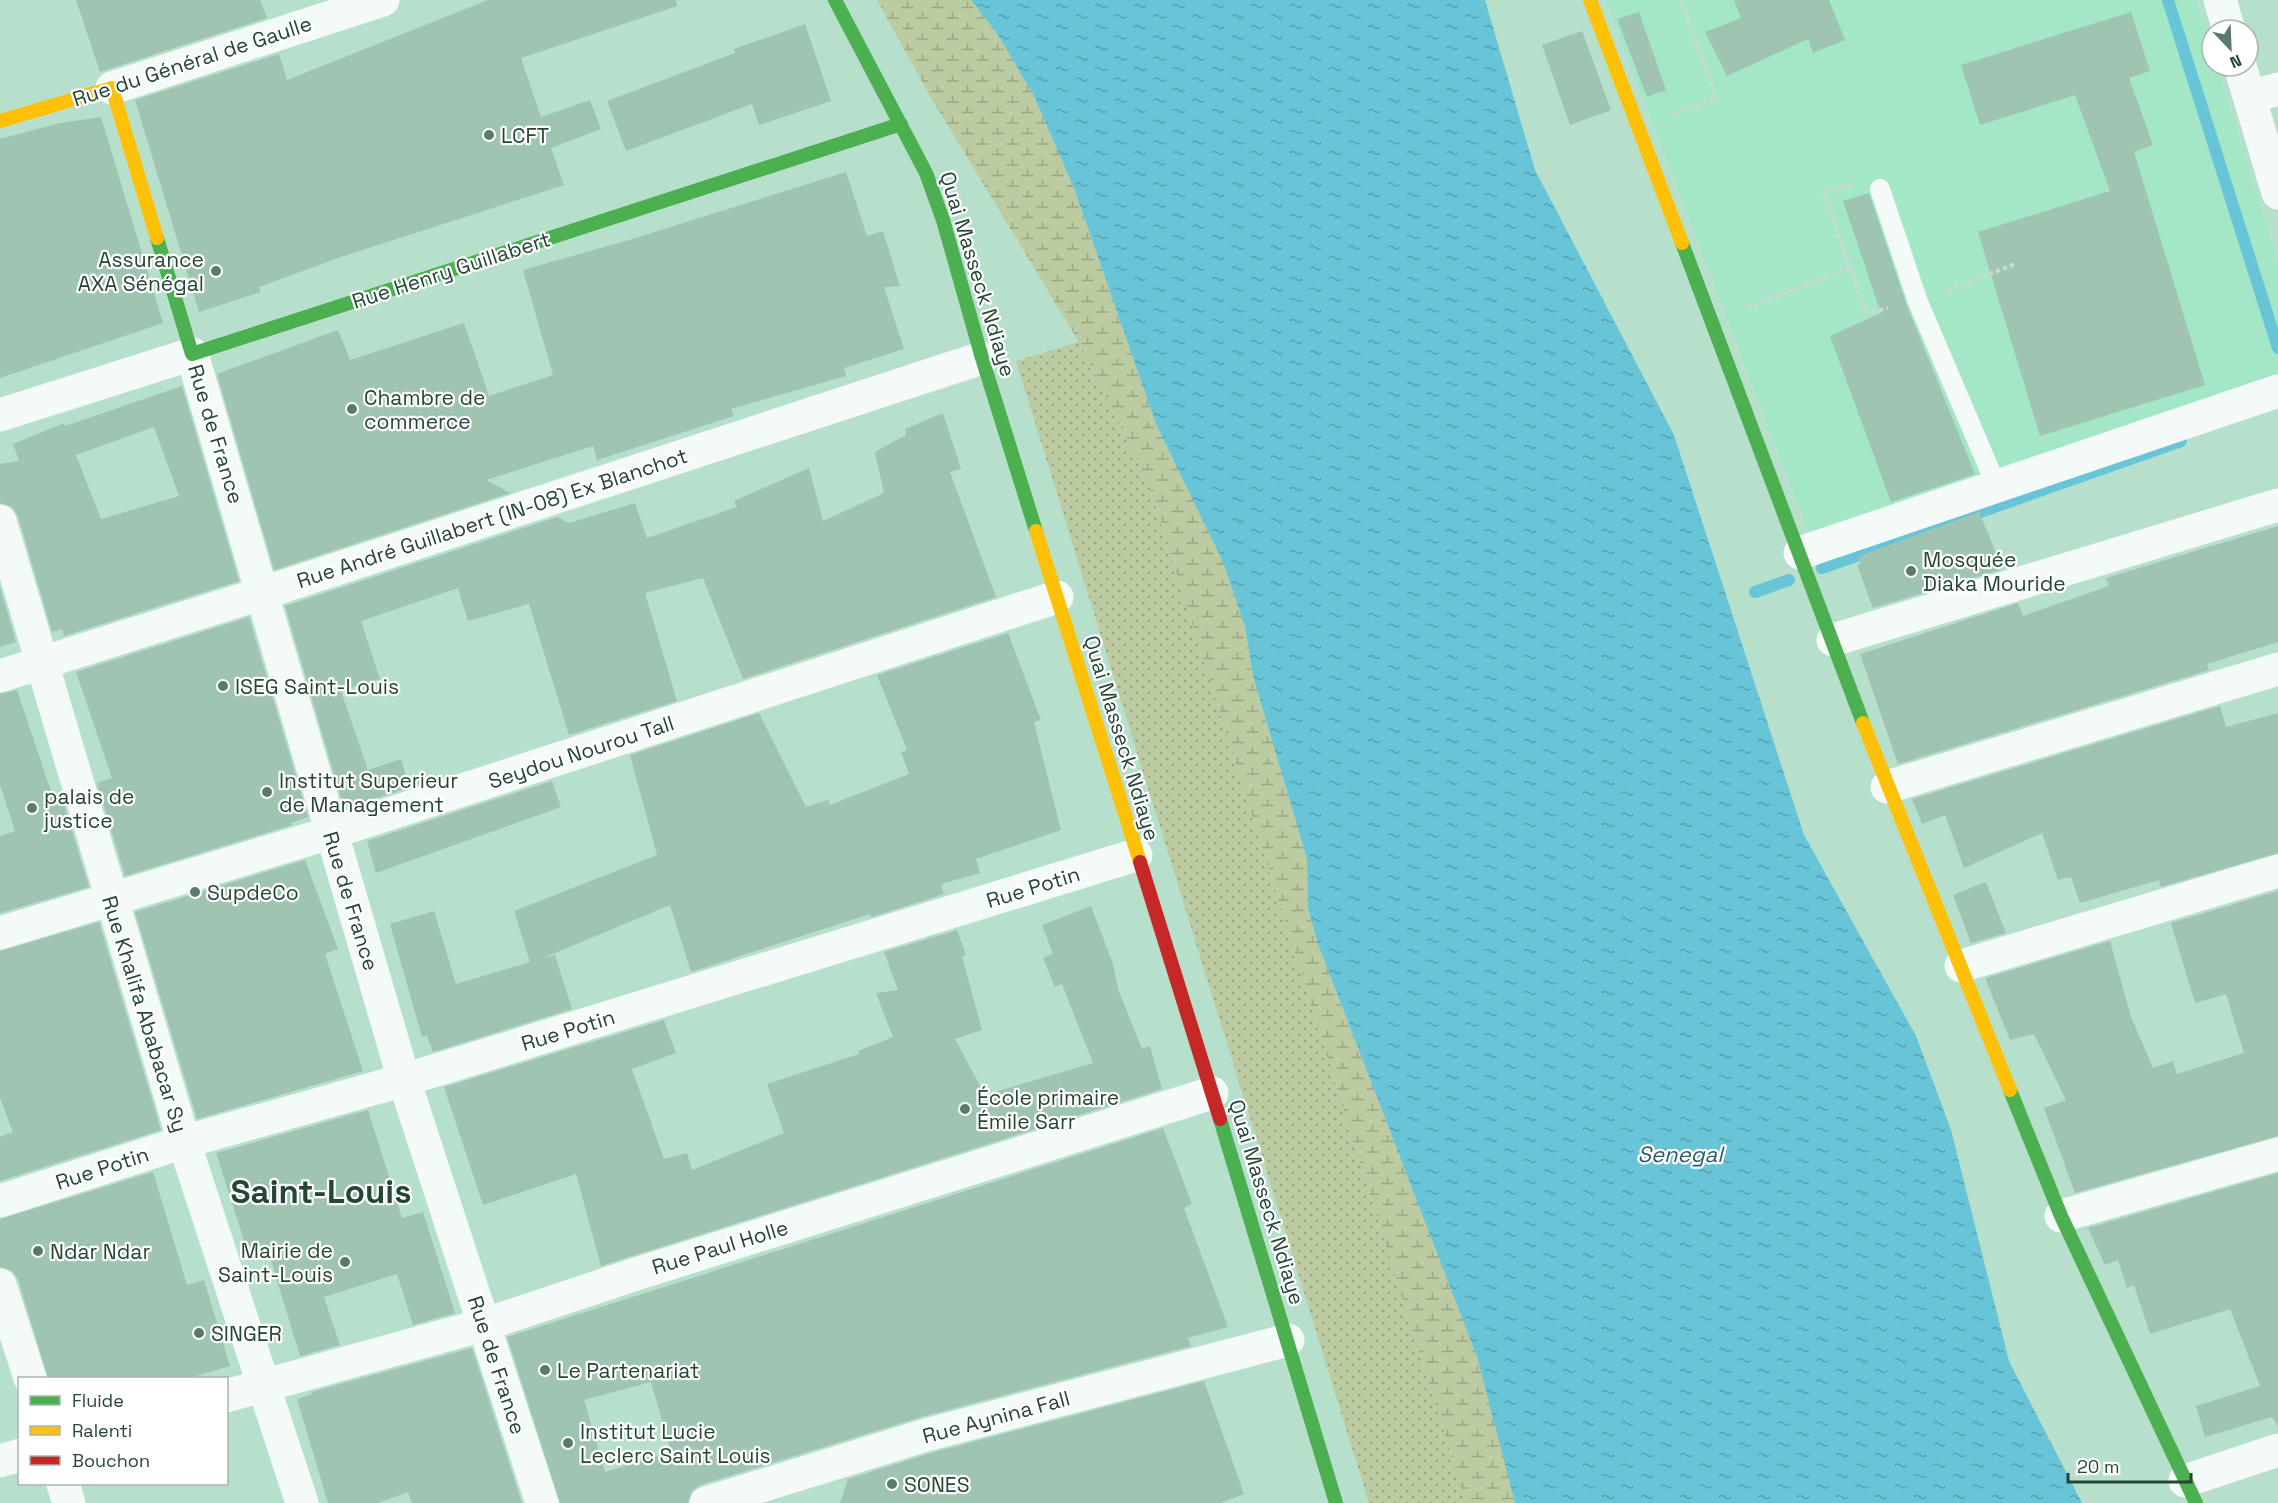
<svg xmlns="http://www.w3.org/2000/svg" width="2278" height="1503" viewBox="0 0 2278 1503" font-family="'Space Grotesk',sans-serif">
  <defs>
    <pattern id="wetland-marsh" width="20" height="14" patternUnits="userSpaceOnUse" patternTransform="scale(1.5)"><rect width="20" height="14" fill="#bccba1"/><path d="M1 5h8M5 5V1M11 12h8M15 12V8" fill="none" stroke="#99a784"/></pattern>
    <pattern id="park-dots" width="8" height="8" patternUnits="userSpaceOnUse" patternTransform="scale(1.5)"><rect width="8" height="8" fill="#bccba1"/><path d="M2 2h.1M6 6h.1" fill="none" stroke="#99a784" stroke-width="1.8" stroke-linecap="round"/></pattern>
    <pattern id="water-ripples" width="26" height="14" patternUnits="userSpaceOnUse" patternTransform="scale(1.5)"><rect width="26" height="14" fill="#68c5d8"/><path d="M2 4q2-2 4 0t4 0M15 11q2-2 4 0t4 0" fill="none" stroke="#55a2b0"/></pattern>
  </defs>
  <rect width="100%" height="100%" fill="#b6e0cb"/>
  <path fill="#a4e7c6" d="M1606,0H2196L2212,50V66H2217L2278,263V378L1809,533Z"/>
  <path fill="url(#wetland-marsh)" d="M877,0H971L996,32L1033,94L1074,188L1156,424L1223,562L1245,627L1253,676L1307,859L1308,908L1318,944L1477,1357L1515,1503H1466L1149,485L1079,342L930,96Z"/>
  <path fill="url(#park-dots)" d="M1079,342L1149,485L1466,1503H1369L1016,361Z"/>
  <path fill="url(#water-ripples)" d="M971,0H1485L1535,170L1674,435L1804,835L1916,1036L1951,1130L2009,1361L2082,1503H1515L1477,1357L1318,944L1308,908L1307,859L1253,676L1245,627L1223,562L1156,424L1074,188L1033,94L996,32Z"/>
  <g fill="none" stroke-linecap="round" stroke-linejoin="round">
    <path stroke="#68c5d8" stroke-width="12" d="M2168,0L2278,348
      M1822,568L2181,441
      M1755,592L1789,580"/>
  </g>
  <path fill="#9fc4b2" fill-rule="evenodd" d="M76,0H260L267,18L100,72Z
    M488,0H676L677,6L521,58L541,117L590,100L601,129L551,148L564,185L344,256L259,287L261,292L199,312L135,100L279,54L287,80Z
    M1734,0H1829L1845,40L1813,53L1808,39L1727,76L1705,32L1741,18Z
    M1639,12L1666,90L1647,97L1617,19Z
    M2131,12L2150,71L2129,78L2153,145L2134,152L2205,385L2040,436L1978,232L2110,191L2075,95L1980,125L1961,65Z
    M805,24L831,101L759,125L752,104L626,151L607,101L735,53L734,49Z
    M1582,31L1611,110L1570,125L1542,45Z
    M101,117L163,323L0,378V139L60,123Z
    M846,172L867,236L883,231L900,286L884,287L904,349L844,368L846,376L731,409L734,416L597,460L593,446L486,480L510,493L274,570L217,374L338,330L350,360L464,323L489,396L553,375L523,270L629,240Z
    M1869,193L1907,306L1975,474L1891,502L1830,336L1881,313L1843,201Z
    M182,386L239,581L64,636L62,629L52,632L18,516L12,507L0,503V464L19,461L13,444L64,423L65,426ZM154,427L179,496L101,519L76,455Z
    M943,413L961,469L950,472L996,597L743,679L703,578L645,593L677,701L569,735L529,604L468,621L458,588L361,621L380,679L341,691L368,770L401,759L408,782L426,776L428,781L357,805L355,800L343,805L285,606L557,517L569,523L635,503L647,538L737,507L734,501L809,468L823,521L884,493L875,452L906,435L905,429Z
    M1979,512L2003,569L1873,608L1857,565L1861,563L1857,557Z
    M2278,526V642L2207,664L2209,670L1898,764L1860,654L2018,603L2023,616L2109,586L2106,578Z
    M0,587L16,642L0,647Z
    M249,617L308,817L291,823L292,825L125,876L97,783L112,778L76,672Z
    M1008,633L1041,720L1034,722L1061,830L976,859L980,873L941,884L944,894L871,917L870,914L691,972L670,905L543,958L555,955L572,1009L433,1052L427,1036L422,1037L390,924L434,911L456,984L530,962L514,911L657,855L630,755L759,713L806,807L828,800L830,805L909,774L901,752L907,750L877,675Z
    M17,690L53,797L61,794L89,887L0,913V836L15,831L0,785V694Z
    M2220,706L2226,727L2278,713V853L2161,887L2159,880L2080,903L2071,877L2058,880L2042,833L1964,868L1945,815L1922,824L1912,799Z
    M552,781L561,807L376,873L367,841Z
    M305,860L338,949L325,954L363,1071L197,1119L135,912Z
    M1986,882L2006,933L1971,943L1953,895Z
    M2278,891V1136L2075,1193L2044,1108L2066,1100L2034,1034L2010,1040L1985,978L2110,941L2131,1017L2153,1068L2173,1061L2177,1074L2244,1053L2226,994L2195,1003L2171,923Z
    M1091,906L1113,964L1118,989L1142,1049L1150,1046L1162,1089L601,1266L576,1174L483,1205L444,1087L664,1020L676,1053L632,1069L664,1159L687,1153L692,1170L784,1133L767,1084L859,1054L858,1051L893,1037L876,993L898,990L884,952L957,930L966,955L962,956L982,1030L955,1039L985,1095L1093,1063L1062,984L1055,987L1043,958L1053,954L1042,925Z
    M99,922L161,1130L0,1181V1137L13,1132L0,1098V951Z
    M368,1110L402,1218L423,1212L455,1313L413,1325L397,1274L324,1297L340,1345L300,1356L266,1244L247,1250L216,1153Z
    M1163,1128L1192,1204L1184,1208L1228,1327L1188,1338L1191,1346L921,1417L700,1485L692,1491L688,1503H560L507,1337ZM651,1382L671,1452L605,1472L584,1400Z
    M153,1172L187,1285L204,1280L230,1366L189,1378H48L18,1279L12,1271L0,1267V1219Z
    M2278,1173V1426L2272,1417L2205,1437L2196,1406L2260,1386L2230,1309L2150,1334L2134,1285L2127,1288L2118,1260L2105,1265L2088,1228Z
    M472,1348L522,1503H412L408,1492L378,1503H328L297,1399L312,1394L311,1392Z
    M1204,1381L1244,1494L1220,1503H840L848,1479L931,1453Z"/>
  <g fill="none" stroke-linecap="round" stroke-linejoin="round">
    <path stroke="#cad8d1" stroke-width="4" stroke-dasharray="4.5 3" stroke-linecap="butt" d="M1673,114L1717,99L1680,0
      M1852,184L1823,191L1866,313L1888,308
      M1947,291L2015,264
      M1747,308L1850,268"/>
    <path stroke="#f4faf7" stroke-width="20" d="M1880,189L1918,302L1997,487"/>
    <path stroke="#f4faf7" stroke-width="33" d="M2220,0L2229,30
      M2240,66L2278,193
      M112,88L383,0
      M2250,97L2278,89
      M0,415L192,354L404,1080L542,1503
      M0,521L184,1142L302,1503
      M1800,553L2278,391
      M1833,640L2278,505
      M0,676L263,593L982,358
      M1887,787L2278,669
      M0,933L330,833L1057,597
      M1961,966L2278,871
      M0,1201L184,1142L404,1080L1136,855
      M2061,1216L2278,1154
      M0,1285L30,1378
      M226,1396L483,1325L636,1274L1212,1093
      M0,1461L20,1455
      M2185,1481L2278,1450
      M63,1484L69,1503
      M706,1503L926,1435L1288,1340"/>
    <path stroke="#4caf50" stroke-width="14" d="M835,0L926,173L943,220L982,358L1036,531
      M157,238L192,354L901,124
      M1682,243L1863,723
      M2010,1090L2061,1216L2196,1503
      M1220,1119L1336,1503"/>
    <path stroke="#ffc107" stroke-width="14" d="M1590,0L1682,243
      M0,121L112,88L157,238
      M1036,531L1140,862
      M1863,723L2010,1090"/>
    <path stroke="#c62828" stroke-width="14" d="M1140,862L1220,1119"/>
  </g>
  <g fill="#587b6a" stroke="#fff" stroke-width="2">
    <circle cx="489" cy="135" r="6"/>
    <circle cx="216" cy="271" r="6"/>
    <circle cx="352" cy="409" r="6"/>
    <circle cx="1911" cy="571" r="6"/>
    <circle cx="223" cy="686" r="6"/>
    <circle cx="267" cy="792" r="6"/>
    <circle cx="32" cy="808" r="6"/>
    <circle cx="195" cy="892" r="6"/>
    <circle cx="965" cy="1109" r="6"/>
    <circle cx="38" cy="1251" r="6"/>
    <circle cx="345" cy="1262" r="6"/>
    <circle cx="199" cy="1333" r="6"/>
    <circle cx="545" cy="1370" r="6"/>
    <circle cx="568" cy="1443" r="6"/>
    <circle cx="892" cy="1484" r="6"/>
  </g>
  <g text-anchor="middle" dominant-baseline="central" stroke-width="4.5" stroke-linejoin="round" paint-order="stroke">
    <g font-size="21" fill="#254535" stroke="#fff">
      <text transform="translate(192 61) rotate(-18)">Rue du Général de Gaulle</text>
      <text transform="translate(451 270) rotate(-18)">Rue Henry Guillabert</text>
      <text transform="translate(978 274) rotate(73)">Quai Masseck Ndiaye</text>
      <text transform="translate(216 434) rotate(73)">Rue de France</text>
      <text transform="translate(492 518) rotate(-18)">Rue André Guillabert (IN-08) Ex Blanchot</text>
      <text transform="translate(1122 738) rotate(73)">Quai Masseck Ndiaye</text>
      <text transform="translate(581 752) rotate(-18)">Seydou Nourou Tall</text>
      <text transform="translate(1033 887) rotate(-17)">Rue Potin</text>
      <text transform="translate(351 901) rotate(73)">Rue de France</text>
      <text transform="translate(145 1014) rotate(73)">Rue Khalifa Ababacar Sy</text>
      <text transform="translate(568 1030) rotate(-17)">Rue Potin</text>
      <text transform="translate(102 1168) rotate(-18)">Rue Potin</text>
      <text transform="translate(1267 1202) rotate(73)">Quai Masseck Ndiaye</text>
      <text transform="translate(720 1247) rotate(-17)">Rue Paul Holle</text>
      <text transform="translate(497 1365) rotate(72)">Rue de France</text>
      <text transform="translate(996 1417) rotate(-15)">Rue Aynina Fall</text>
    </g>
    <g font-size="21" fill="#254535" stroke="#fff" text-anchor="start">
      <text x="501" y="135">LCFT</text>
      <text x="204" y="259" text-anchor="end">Assurance<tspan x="204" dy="24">AXA Sénégal</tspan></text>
      <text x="364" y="397">Chambre de<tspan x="364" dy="24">commerce</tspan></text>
      <text x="1923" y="559">Mosquée<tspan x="1923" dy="24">Diaka Mouride</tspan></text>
      <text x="235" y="686">ISEG Saint-Louis</text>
      <text x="279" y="780">Institut Superieur<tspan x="279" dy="24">de Management</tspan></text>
      <text x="44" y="796">palais de<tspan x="44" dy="24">justice</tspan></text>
      <text x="207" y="892">SupdeCo</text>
      <text x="977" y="1097">École primaire<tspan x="977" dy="24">Émile Sarr</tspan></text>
      <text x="333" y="1250" text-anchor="end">Mairie de<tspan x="333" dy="24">Saint-Louis</tspan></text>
      <text x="50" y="1251">Ndar Ndar</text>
      <text x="211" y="1333">SINGER</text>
      <text x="557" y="1370">Le Partenariat</text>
      <text x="580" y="1431">Institut Lucie<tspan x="580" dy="24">Leclerc Saint Louis</tspan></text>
      <text x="904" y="1484">SONES</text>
    </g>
    <g font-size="22" font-style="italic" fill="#2d5c6b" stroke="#fff">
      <text x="1680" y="1154">Senegal</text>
    </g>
    <g font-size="33" font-weight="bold" fill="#254535" stroke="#fff">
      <text x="321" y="1192">Saint-Louis</text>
    </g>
  </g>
  <rect x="18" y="1377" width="210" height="108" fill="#ffffff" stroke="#a8b5ae" stroke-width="1.5"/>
  <rect x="30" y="1396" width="30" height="9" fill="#4caf50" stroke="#a8b5ae" stroke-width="1.5"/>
  <text x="72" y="1407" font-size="18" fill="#254535">Fluide</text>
  <rect x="30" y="1426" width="30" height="9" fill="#ffc107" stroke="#a8b5ae" stroke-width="1.5"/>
  <text x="72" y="1437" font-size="18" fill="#254535">Ralenti</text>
  <rect x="30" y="1456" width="30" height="9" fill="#c62828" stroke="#a8b5ae" stroke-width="1.5"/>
  <text x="72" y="1467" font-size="18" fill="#254535">Bouchon</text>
  <g transform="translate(2230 48) rotate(157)"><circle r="28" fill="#ffffff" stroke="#a8b5ae" stroke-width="1.5"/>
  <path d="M0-4.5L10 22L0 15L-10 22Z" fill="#587b6a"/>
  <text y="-9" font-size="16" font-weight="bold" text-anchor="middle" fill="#254535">N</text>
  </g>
  <path d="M2068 1473v9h123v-9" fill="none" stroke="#254535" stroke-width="3"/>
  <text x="2077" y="1473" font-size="18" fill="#254535" stroke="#ffffff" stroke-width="4.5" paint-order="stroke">20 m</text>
</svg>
